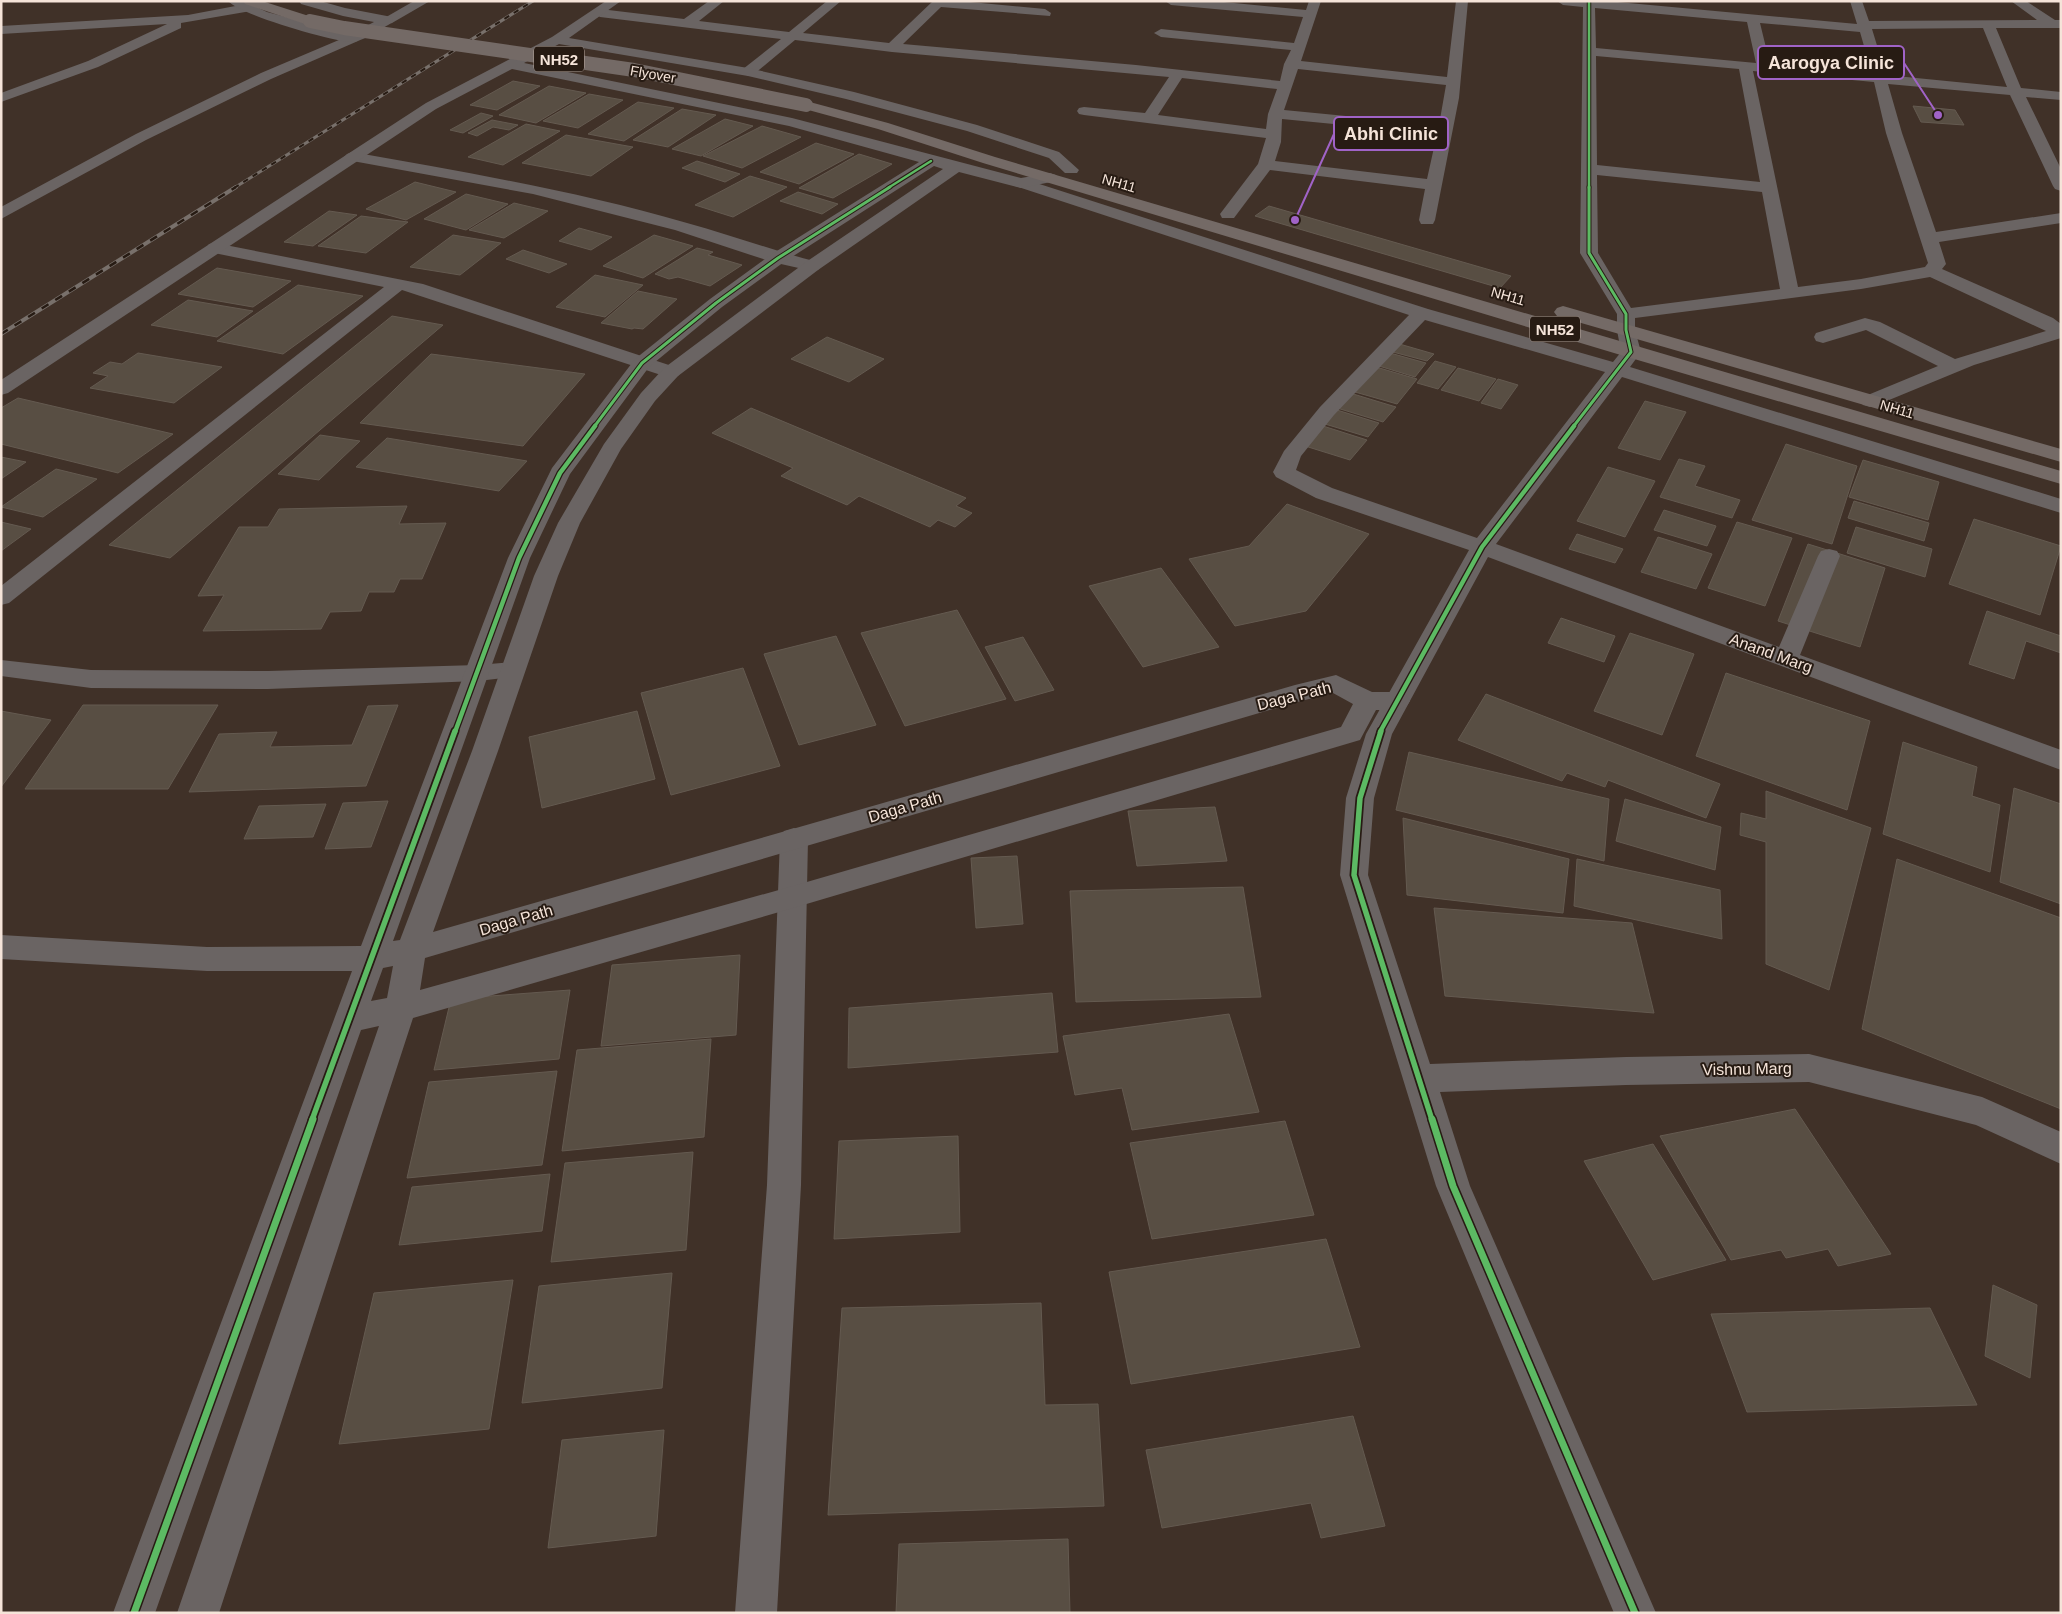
<svg xmlns="http://www.w3.org/2000/svg" width="2062" height="1614" viewBox="0 0 2062 1614" font-family="Arial,sans-serif">
  <rect width="100%" height="100%" fill="#403128"/>
  <path fill="#584e43" stroke="#645a50" d="M513,81L540,86L497,110L470,105Z
    M549,86L586,93L536,123L499,115Z
    M589,94L623,100L578,128L543,121Z
    M638,102L674,108L624,141L588,134Z
    M1913,106L1955,110L1964,125L1921,122Z
    M682,109L716,115L668,147L633,140Z
    M481,113L493,116L463,133L450,130Z
    M725,119L753,126L701,156L672,149Z
    M492,120L518,125L509,130L493,127L477,136L468,133Z
    M526,124L560,131L503,165L468,157Z
    M762,126L801,137L742,168L703,156Z
    M566,135L633,147L591,176L522,163Z
    M816,143L854,154L799,184L760,172Z
    M859,154L892,164L833,198L799,188Z
    M697,161L740,174L725,182L682,168Z
    M750,176L787,187L733,217L695,205Z
    M415,182L456,192L406,220L366,209Z
    M798,192L838,204L822,214L780,201Z
    M466,194L508,204L466,230L424,219Z
    M514,203L548,211L504,238L469,230Z
    M1269,206L1511,276L1500,288L1255,216Z
    M329,211L357,215L313,246L284,242Z
    M361,216L408,222L366,253L318,246Z
    M579,228L612,237L591,250L559,241Z
    M453,235L501,243L460,275L410,267Z
    M654,235L693,246L643,278L603,266Z
    M697,248L713,252L708,255L742,265L710,286L678,277L669,279L655,274Z
    M523,250L567,264L549,273L506,259Z
    M217,268L291,281L253,307L178,294Z
    M595,275L643,285L605,317L556,307Z
    M298,285L363,296L283,354L217,341Z
    M638,291L677,299L643,329L634,328L632,329L601,323Z
    M188,300L253,311L217,337L151,325Z
    M392,316L443,325L170,558L109,545Z
    M827,337L884,359L849,382L791,359Z
    M1396,343L1434,354L1427,361L1389,351Z
    M138,353L222,367L174,403L90,388L108,376L93,373L110,362L122,364Z
    M1390,353L1426,363L1415,377L1379,366Z
    M431,354L585,374L523,446L360,423Z
    M1435,361L1456,367L1438,389L1417,383Z
    M1376,367L1417,379L1397,404L1355,392Z
    M1458,368L1496,379L1479,401L1441,390Z
    M1498,379L1518,385L1501,409L1481,403Z
    M1350,393L1396,407L1383,422L1337,408Z
    M18,398L173,434L118,473L1,444V408Z
    M1645,401L1686,412L1660,460L1618,448Z
    M751,408L966,498L956,506L972,513L955,527L938,520L930,527L859,496L847,505L781,476L793,468L712,433Z
    M1337,410L1379,423L1368,437L1325,424Z
    M1323,426L1367,440L1350,460L1305,446Z
    M320,435L360,441L319,480L278,474Z
    M387,438L527,461L499,491L356,467Z
    M1786,444L1857,466L1832,544L1752,520Z
    M1,457L26,462L1,479Z
    M1679,459L1705,466L1695,486L1740,500L1732,518L1660,497Z
    M1863,460L1939,482L1928,520L1849,497Z
    M1608,467L1655,481L1625,537L1577,521Z
    M56,469L97,479L43,517L1,507Z
    M1854,501L1929,523L1924,541L1848,518Z
    M1287,504L1369,534L1306,611L1235,626L1189,559L1249,546Z
    M407,506L399,524L446,523L422,579H400L394,592H369L361,611L330,612L321,629L203,631L224,595L198,596L239,527H268L279,509Z
    M1664,510L1716,526L1707,546L1654,530Z
    M1974,519L2061,546L2040,615L1949,584Z
    M1,522L31,529L1,551Z
    M1737,522L1792,538L1765,606L1708,588Z
    M1856,527L1932,549L1925,577L1847,553Z
    M1577,534L1623,549L1615,563L1569,549Z
    M1658,537L1712,554L1696,589L1641,572Z
    M1808,544L1885,568L1860,647L1778,621Z
    M1161,568L1219,647L1143,667L1089,586Z
    M957,610L1006,699L905,726L861,633Z
    M1987,611L2061,636V653L2026,641L2014,679L1969,664Z
    M1561,618L1615,636L1604,662L1548,643Z
    M1630,633L1694,654L1662,735L1594,711Z
    M836,636L876,725L799,745L764,654Z
    M1023,637L1054,690L1015,701L985,647Z
    M743,668L780,766L671,795L641,693Z
    M1726,673L1870,721L1847,810L1696,756Z
    M1486,694L1720,784L1706,818L1608,780L1605,787L1567,773L1562,781L1458,740Z
    M83,705H218L168,789H25Z
    M398,705L366,786L189,792L219,734L277,732L270,747L352,745L368,706Z
    M1,711L51,720L1,787Z
    M637,711L655,779L542,808L529,737Z
    M1903,742L1977,767L1972,796L2000,805L1990,872L1883,834Z
    M1409,752L1609,799L1604,861L1396,810Z
    M2014,788L2061,804V904L2000,882Z
    M1766,791L1871,828L1829,990L1766,964V842L1740,835L1741,813L1766,819Z
    M1625,799L1721,827L1715,870L1616,841Z
    M388,801L371,847L325,849L343,803Z
    M326,804L313,837L244,839L259,806Z
    M1215,807L1227,861L1137,866L1128,811Z
    M1403,818L1569,859L1563,913L1407,895Z
    M1017,856L1023,924L976,928L971,858Z
    M1577,859L1720,890L1722,939L1574,906Z
    M1897,859L2061,918V1109L1862,1029Z
    M1243,887L1261,997L1076,1002L1070,891Z
    M1434,908L1632,923L1654,1013L1445,996Z
    M740,955L736,1035L601,1046L612,965Z
    M570,990L559,1059L434,1070L451,999Z
    M1052,993L1058,1052L848,1068L849,1008Z
    M1229,1014L1259,1112L1132,1130L1122,1088L1075,1095L1063,1036Z
    M711,1039L704,1137L562,1151L577,1050Z
    M557,1071L542,1165L407,1178L429,1082Z
    M1795,1109L1891,1254L1838,1266L1828,1249L1786,1258L1781,1250L1731,1260L1660,1136Z
    M1285,1121L1314,1215L1152,1239L1130,1143Z
    M958,1136L960,1232L834,1239L839,1141Z
    M1653,1144L1726,1260L1653,1280L1584,1161Z
    M693,1152L686,1250L551,1262L565,1163Z
    M550,1174L542,1231L399,1245L412,1187Z
    M1326,1239L1360,1347L1131,1384L1109,1272Z
    M672,1273L662,1388L522,1403L539,1286Z
    M513,1280L489,1429L339,1444L374,1293Z
    M1993,1285L2037,1305L2030,1378L1985,1356Z
    M1041,1303L1045,1405L1098,1404L1104,1506L828,1515L842,1308Z
    M1930,1308L1977,1405L1747,1412L1711,1314Z
    M1353,1416L1385,1526L1321,1538L1311,1503L1162,1528L1146,1450Z
    M664,1430L656,1536L548,1548L562,1440Z
    M1068,1539L1070,1613H896L899,1544Z"/>
  <g fill="none" stroke-linecap="round" stroke-linejoin="round">
    <path fill="#6a6463" fill-rule="evenodd" d="M414,1H430L392,23H382L381,20Z
      M709,1H724L699,21L789,32L827,1H841L803,33L889,43L933,1H960L1045,9L1051,13L1050,16L941,7L903,44L1136,65L1280,81L1284,64L1291,50L1161,37L1154,33L1161,29L1294,43L1303,17L1171,5L1165,1H1214L1306,10L1309,1H1321L1301,61L1447,77L1456,1H1468L1459,98L1435,220L1433,224H1421L1419,220L1425,189L1270,170L1234,218H1222L1220,214L1258,164L1266,138L1084,115L1079,114L1077,111L1079,108L1084,107L1145,113L1169,77L892,52L795,40L753,75L748,76L741,72L743,69L781,39L600,17L594,13L600,9L684,19ZM1298,69L1446,85L1439,125L1284,110ZM1182,78L1277,89L1268,114L1266,129L1158,115ZM1282,119L1437,134L1427,179L1275,161L1281,142Z
      M1557,1H1607L1857,24L1850,1H1862L1869,21L2037,20L2011,1H2026L2055,20H2061V28H1996L2021,88L2061,92V100L2026,97L2061,169V191L2055,189L2053,186L2010,95L1888,84L1902,133L1936,232L2061,213V223L1939,242L1946,264L1942,269L2053,318L2061,324V338L1974,365L1877,405L1870,407L1863,405L1860,401L1863,397L1938,366L1866,330L1823,343L1816,341L1814,337L1816,333L1865,318L1880,322L1955,359L2046,331L1930,277L1861,289L1635,318V330L1641,352L1630,367L2061,499V513L1622,377L1496,544L1779,647L1818,556L1821,551L1829,549L1837,551L1840,556L1800,655L2061,750V770L1488,557L1392,734L1374,798L1368,875L1430,1064L1626,1057L1809,1054L1982,1097L2061,1132V1164L1976,1125L1809,1082L1626,1085L1440,1092L1470,1186L1656,1613H1614L1436,1186L1340,875L1346,798L1366,734L1469,550L1316,498L1276,477L1273,472L1284,451L1320,407L1409,315L1015,186L1013,183L1015,180H1027L1428,309L1613,362L1621,352L1617,330V314L1580,253L1583,7L1563,5ZM1595,8L1747,22L1756,63L1596,48ZM1760,23L1860,32L1872,74L1770,64ZM1983,28L2007,87L1886,75L1872,29ZM1596,56L1739,69L1760,182L1597,165ZM1753,71L1874,82L1886,133L1928,263L1925,267L1861,279L1798,287ZM1597,175L1762,192L1780,289L1631,308L1598,253ZM1425,320L1605,372L1477,538L1332,488L1296,470L1301,456L1334,415Z
      M246,4L252,8L251,11L181,23V28L98,67L1,102V93L88,61L167,24L1,34V26L188,15Z
      M353,34L360,38L358,41L271,79L146,140L1,219V207L136,134L261,73Z
      M352,152C464,172 577,191 687,223C731,235 774,251 818,262L821,266L818,270L812,271L772,262L675,230L533,194L347,160L344,157L347,154Z
      M215,243L423,284L678,368L681,372L678,376L671,378L664,376L402,290L9,603L1,605V586L384,287L209,252L206,248L209,244Z
      M1,660L91,670L268,671L478,665L513,662L522,664L525,670L522,676L478,681L268,689L91,688L1,676Z
      M794,828L804,831L808,839L801,1185L777,1613H735L767,1185L780,839L784,831Z"/>
    <path fill="#6a6463" fill-rule="evenodd" d="M228,1H244L267,12L351,34L374,22L343,16L301,4L299,1H320L345,8L392,17L393,20L392,23C383,27 362,42 353,42C334,42 240,15 228,1Z
      M606,1H621L569,38L748,68L854,92L977,125L1059,152L1079,170L1077,173H1065L1049,158L967,131L846,99L748,76L559,44L524,63L792,118L1021,178L1050,173L1056,175L1058,178L1056,181L1021,188L959,172L818,270L678,376L655,401L621,449L580,523L558,576L498,751L433,932L1295,685L1336,675L1372,692H1397L1406,695L1410,701L1406,707L1397,710H1376L1360,740L793,908L413,1018L219,1613H177L379,1026L361,1030L155,1613H113L352,971H207L1,959V935L207,947L361,946L508,558L552,468L635,359L710,299L772,254L919,162L789,126L512,69L436,109L8,393L1,395V380L426,103L552,37ZM934,166L943,169L806,262L664,368L641,393L604,444L558,523L534,576L472,751L400,940L393,941L530,558L570,474L649,367L722,307L784,262ZM1333,693L1353,704L1341,727L793,886L420,990L425,958L1297,702ZM393,966L387,998L371,1001L383,968Z"/>
    <path fill="#746a66" fill-rule="evenodd" d="M243,1H262L315,18L317,21L310,25L305,24L245,4Z
      M806,101L888,123L995,157L2061,471V484L1624,356L983,163L878,129L801,108L799,105L801,102Z
      M1563,306L2061,449V462L1557,316L1554,312L1557,308Z"/>
    <g stroke="#78706b" stroke-width="3">
      <path id="rail-far1" d="M234,188L533,1"/>
    </g>
    <g stroke="#78706b" stroke-width="4">
      <path id="rail" d="M1,334L236,187"/>
    </g>
    <use href="#rail-far1" stroke="#271b13" stroke-width="2" stroke-dasharray="5.5" stroke-linecap="butt"/>
    <use href="#rail" stroke="#271b13" stroke-width="2.5" stroke-dasharray="8" stroke-linecap="butt"/>
    <path stroke="#746a66" stroke-width="14" d="M310,21L344,28L634,70L806,105"/>
    <g stroke="#271b13" stroke-width="4.5">
      <path id="cycleway-far4" d="M1589,1V188
        M888,188L931,161"/>
    </g>
    <g stroke="#271b13" stroke-width="5">
      <path id="cycleway-far3" d="M594,427L642,363L716,303L778,258L890,187
        M1573,427L1631,352L1626,330V314L1589,253V187"/>
    </g>
    <g stroke="#271b13" stroke-width="7">
      <path id="cycleway-far2" d="M455,732L519,558L560,473L595,426
        M1380,732L1482,547L1574,426"/>
    </g>
    <g stroke="#271b13" stroke-width="9">
      <path id="cycleway-far1" d="M1381,731L1360,798L1354,875L1432,1120
        M312,1120L455,731"/>
    </g>
    <g stroke="#271b13" stroke-width="10">
      <path id="cycleway" d="M1432,1119L1453,1186L1635,1613
        M134,1613L313,1119"/>
    </g>
    <use href="#cycleway-far4" stroke="#5cba63" stroke-width="2.5"/>
    <use href="#cycleway-far3" stroke="#5cba63" stroke-width="3"/>
    <use href="#cycleway-far2" stroke="#5cba63" stroke-width="4.5"/>
    <use href="#cycleway-far1" stroke="#5cba63" stroke-width="5.5"/>
    <use href="#cycleway" stroke="#5cba63" stroke-width="7"/>
  </g>
  <g text-anchor="middle" dominant-baseline="central" stroke-width="4" stroke-linejoin="round" paint-order="stroke">
    <g font-size="14" fill="#f5e4d9" stroke="#271b13">
      <text transform="translate(653 74) rotate(10)">Flyover</text>
      <text transform="translate(1119 183) rotate(16)">NH11</text>
      <text transform="translate(1508 296) rotate(16)">NH11</text>
      <text transform="translate(1897 409) rotate(16)">NH11</text>
    </g>
    <g fill="#271b13" stroke="#b7a89e" stroke-width="1">
      <rect x="534" y="46.5" width="50" height="25" rx="4"/>
      <rect x="1530" y="316.5" width="50" height="25" rx="4"/>
    </g>
    <g font-size="15" font-weight="bold" fill="#f5e4d9">
      <text x="559" y="59">NH52</text>
      <text x="1555" y="329">NH52</text>
    </g>
    <g font-size="16" fill="#f5e4d9" stroke="#271b13">
      <text transform="translate(1771 653) rotate(20)">Anand Marg</text>
      <text transform="translate(1294 696) rotate(-14)">Daga Path</text>
      <text transform="translate(905 807) rotate(-16)">Daga Path</text>
      <text transform="translate(516 920) rotate(-16)">Daga Path</text>
      <text transform="translate(1747 1069) rotate(-1)">Vishnu Marg</text>
    </g>
  </g>
  <path fill="none" stroke="#a063c7" stroke-width="2" d="M1938 115L1904 63M1295 220L1334 134"/>
  <g fill="#a063c7" stroke="#271b13" stroke-width="2">
    <circle cx="1938" cy="115" r="5"/>
    <circle cx="1295" cy="220" r="5"/>
  </g>
  <g fill="#271b13" stroke="#a063c7" stroke-width="2">
    <rect x="1758" y="46" width="146" height="33" rx="5"/>
    <rect x="1334" y="117" width="114" height="33" rx="5"/>
  </g>
  <g font-size="18" text-anchor="middle" font-weight="bold" fill="#f5e4d9">
    <text x="1831" y="69">Aarogya Clinic</text>
    <text x="1391" y="140">Abhi Clinic</text>
  </g>
  <rect width="2062" height="1614" fill="none" stroke="#f5e4d9" stroke-width="5"/>
</svg>
